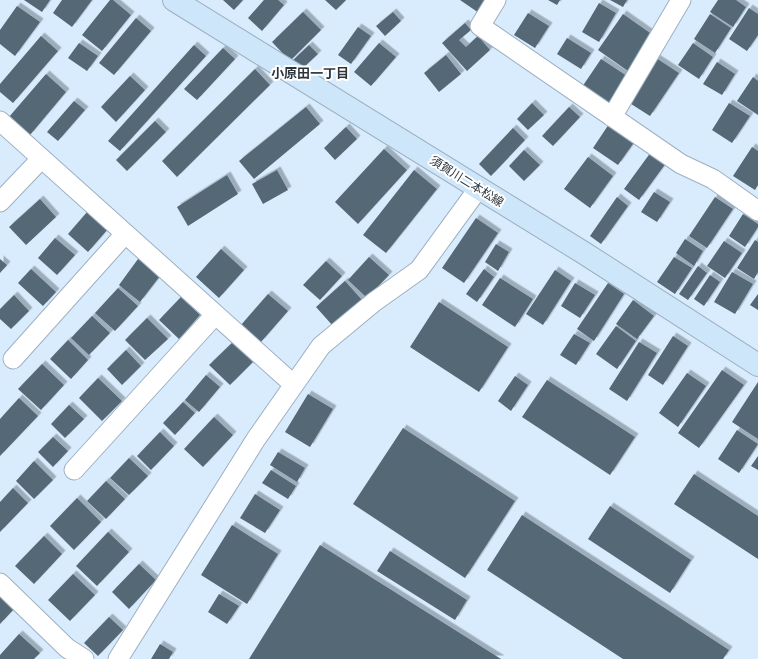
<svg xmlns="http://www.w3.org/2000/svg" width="758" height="659" viewBox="0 0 758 659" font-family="'PT Sans','Noto Sans JP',sans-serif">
  <defs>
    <filter id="shadow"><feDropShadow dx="3.5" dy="-3.5" stdDeviation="0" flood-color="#0004"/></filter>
  </defs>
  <rect width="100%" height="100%" fill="#d8ecfe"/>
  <path fill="#556776" filter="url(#shadow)" d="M24,0H50L42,12Z
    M62,0H92L72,27L53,13Z
    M110,0H113L131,15L102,51L82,35Z
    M223,0H243L234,10Z
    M264,0H278L284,5L262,31L248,18Z
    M325,0H346L336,10Z
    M460,0H488L479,13Z
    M548,0H560L557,5Z
    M610,0H627L623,7Z
    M718,0H736L746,7L733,27L710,12Z
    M599,3L616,13L599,42L582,32Z
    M17,6L40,22L15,56L0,44V30Z
    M749,8L758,14V35L747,51L729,39Z
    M303,12L321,30L290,61L272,42Z
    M393,12L401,21L385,36L376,26Z
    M528,13L549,26L535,48L514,35Z
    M623,14L653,35L628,71L598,50Z
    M710,14L731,28L715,53L694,39Z
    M136,18L151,31L114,75L99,63Z
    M465,23L471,30L459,40L466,47L478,36L490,50L467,71L442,43Z
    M358,27L371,36L351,64L338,55Z
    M41,36L58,51L13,103L0,92V84Z
    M567,38L591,53L581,69L557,54Z
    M79,43L98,56L87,71L68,58Z
    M379,43L396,57L371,86L354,72Z
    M693,43L713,57L699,79L678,65Z
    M194,45L206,56L120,151L108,141Z
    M309,45L318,54L302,69L293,60Z
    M223,48L235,59L197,100L184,89Z
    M446,55L461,74L439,92L424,73Z
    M656,58L679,73L650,116L628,102Z
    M601,59L627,76L609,104L582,87Z
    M717,62L735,74L722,95L703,84Z
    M255,69L270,85L177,177L162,161Z
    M46,74L66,92L30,135L9,117Z
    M130,76L145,90L116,122L101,107Z
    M753,77L758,81V115L737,101Z
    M74,101L85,110L58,141L47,132Z
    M532,103L544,115L528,130L517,119Z
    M729,103L750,116L732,143L712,130Z
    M306,107L320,124L254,179L239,161Z
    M569,107L580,117L553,146L542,136Z
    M155,121L166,132L127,171L116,160Z
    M609,124L635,141L618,165L593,148Z
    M346,127L357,139L335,160L324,148Z
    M513,128L525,140L491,176L479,164Z
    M752,147L758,151V185L755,190L733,176Z
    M384,149L407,170L358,224L335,202Z
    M524,150L540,165L524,181L509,166Z
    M651,152L666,163L639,200L624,189Z
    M588,157L613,176L590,208L564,189Z
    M277,170L288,190L263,204L252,184Z
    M414,170L437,189L386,253L363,235Z
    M227,175L238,194L188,226L177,207Z
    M654,192L670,202L657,222L641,212Z
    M617,197L628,206L601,244L590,236Z
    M715,197L733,209L707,248L689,236Z
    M40,199L56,217L26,245L9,227Z
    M88,211L108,229L88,252L68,234Z
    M743,214L758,224V227L745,247L729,236Z
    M476,218L498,233L464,283L442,268Z
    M55,238L75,255L57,275L38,258Z
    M685,239L703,251L694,266L676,253Z
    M755,240L758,242V272L754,279L737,268Z
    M724,241L742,253L725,278L707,266Z
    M496,244L509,252L498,271L485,262Z
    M221,249L244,270L219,298L196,277Z
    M369,257L389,275L367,298L348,280Z
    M674,257L692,268L675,294L657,282Z
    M0,259L7,265L0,273Z
    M138,259L160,276L140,302L119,285Z
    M326,261L342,276L320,300L303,285Z
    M698,266L707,273L688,300L679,294Z
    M31,269L56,292L43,306L18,283Z
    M484,269L494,277L477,302L466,294Z
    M555,270L571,281L543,325L526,314Z
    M732,272L753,284L735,314L714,302Z
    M710,275L720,282L704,306L694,299Z
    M500,278L533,299L515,327L482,305Z
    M345,281L362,300L333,326L316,307Z
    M575,283L595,295L580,318L561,306Z
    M608,283L624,294L594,341L577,329Z
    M118,288L138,306L115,331L95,313Z
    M268,294L288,311L261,342L241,325Z
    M758,294V310L750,305Z
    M14,295L29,311L11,329L0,319V309Z
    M181,297L200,315L179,339L159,320Z
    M633,300L654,316L637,339L616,324Z
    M439,302L508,347L479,392L410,347Z
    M92,316L110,333L89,355L71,338Z
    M147,318L168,339L145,360L125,340Z
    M616,326L636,341L617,369L596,354Z
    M574,334L590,343L576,365L560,355Z
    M673,336L688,346L663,385L648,375Z
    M68,340L88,360L71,379L50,359Z
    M233,342L253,362L230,385L209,365Z
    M639,342L657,353L627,401L609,389Z
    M126,350L141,366L122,385L107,369Z
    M42,364L64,385L41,410L18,389Z
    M722,370L744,385L699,448L678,433Z
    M687,373L706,386L678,427L659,413Z
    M206,375L220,387L199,412L185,400Z
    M515,376L528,385L511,411L498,401Z
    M98,378L122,401L102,421L79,398Z
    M547,380L635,437L610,475L522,417Z
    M758,382V439L732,422Z
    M308,394L333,409L310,447L285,432Z
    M19,398L38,416L0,456V419Z
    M183,402L195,413L175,435L163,423Z
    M69,405L84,419L65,438L51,424Z
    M214,417L233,435L203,467L184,449Z
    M403,428L515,501L465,578L353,504Z
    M737,430L758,444L739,473L718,459Z
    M160,432L174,446L151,470L137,456Z
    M53,437L68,451L53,467L38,452Z
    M278,452L305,468L297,482L270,465Z
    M758,456V470L751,466Z
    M129,458L148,476L129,495L110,478Z
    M34,461L53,480L34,499L16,481Z
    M271,470L296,486L288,499L262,483Z
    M694,474L758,516V559L674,504Z
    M106,481L125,499L106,519L87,501Z
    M13,488L28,503L0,532V502Z
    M255,494L280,510L265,533L240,518Z
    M77,498L101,522L74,550L50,526Z
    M610,506L691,560L670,593L588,539Z
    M522,515L729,650L723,659H623L487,570Z
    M232,525L278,554L247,604L201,575Z
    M108,532L129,552L97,586L76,566Z
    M44,536L62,554L34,584L15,566Z
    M320,545L501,659H249Z
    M390,551L467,600L455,620L377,571Z
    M139,564L156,580L129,609L112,592Z
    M73,574L95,595L70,621L48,600Z
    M219,594L239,606L227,624L208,612Z
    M0,596L14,609L0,624Z
    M109,617L123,630L98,656L84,643Z
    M19,634L40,653L34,659H0V655Z
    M160,644L173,652L169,659H151Z"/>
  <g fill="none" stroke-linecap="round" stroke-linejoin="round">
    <g stroke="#9db0c1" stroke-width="21">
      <path id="minor" d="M496,0L480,26L681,164L713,179L758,211
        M612,117L681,0
        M0,121L293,384
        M0,202L41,159
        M13,359L125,234
        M74,470L215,315
        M0,583L67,648L84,659
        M118,659L256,439L321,346L374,302L419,270L478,189"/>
    </g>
    <g stroke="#9db0c1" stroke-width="24">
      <path id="secondary" d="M174,0L584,253L758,365"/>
    </g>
    <use href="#minor" stroke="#fff" stroke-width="19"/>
    <use href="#secondary" stroke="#cde6fa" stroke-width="22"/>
  </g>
  <g text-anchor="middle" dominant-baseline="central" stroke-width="4" stroke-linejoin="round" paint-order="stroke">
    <g font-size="12" fill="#2e363d" stroke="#fff">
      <text transform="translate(467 181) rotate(32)">須賀川二本松線</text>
    </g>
    <g font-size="13" font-weight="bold" fill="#2e363d" stroke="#fff">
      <text x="310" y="73">小原田一丁目</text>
    </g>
  </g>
</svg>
